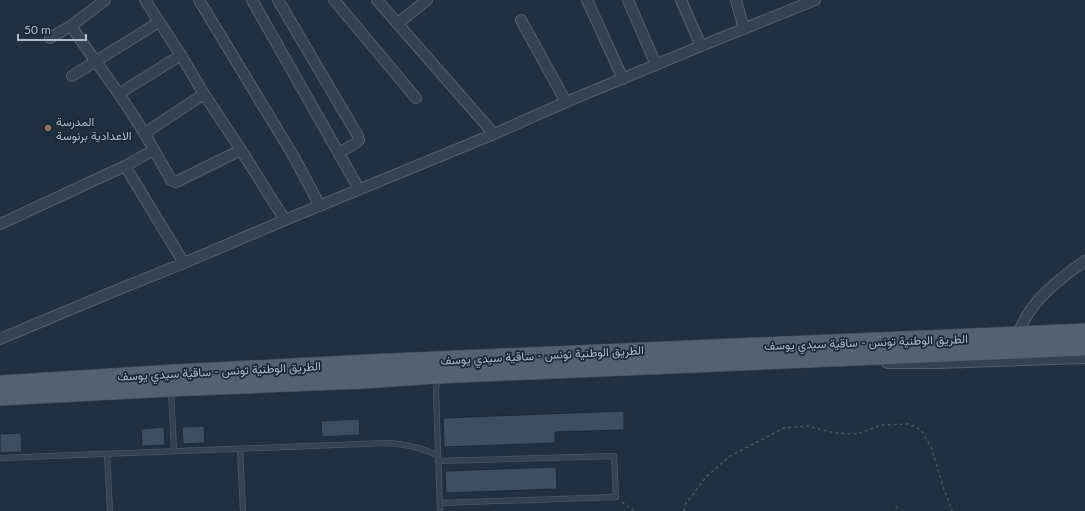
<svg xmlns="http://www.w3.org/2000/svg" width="1085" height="511" viewBox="0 0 1085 511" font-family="Lato,Vazirmatn,sans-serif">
  <rect width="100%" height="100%" fill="#213040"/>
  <path fill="#3d4e60" stroke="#1d2937" d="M624,411V430L555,432V443L444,447L443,418Z
    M359,419L360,435L322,437L321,421Z
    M204,426L205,443L183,444L182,427Z
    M164,427L165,445L142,446L141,429Z
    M21,433L22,452L0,453V434Z
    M556,467L557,489L446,493L445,471Z"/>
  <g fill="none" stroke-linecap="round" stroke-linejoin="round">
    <g stroke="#54606e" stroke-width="6">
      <path id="service" d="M437,378L436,392L440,511
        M171,390L174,451
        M240,449L243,511
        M107,454L110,511
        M0,458L386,443C404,444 422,447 438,456
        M439,461L614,456L616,497L440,503"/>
    </g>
    <g stroke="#54606e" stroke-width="12">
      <path id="minor" d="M145,0L181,55L204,94L241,150L285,220
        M199,0L294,157L320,206
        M252,0L359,189
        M278,0L358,136L359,140L357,142L339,153
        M334,0L416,98
        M377,0L494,134
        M587,0L623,79
        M628,0L656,65
        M681,0L701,46
        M736,0L744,29
        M521,20L566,102
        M398,23L427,0
        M50,38L71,26L105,0
        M72,76L159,22
        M120,93L181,55
        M145,133L204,94
        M154,150L171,180L175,182L178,181L241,150
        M125,166L184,263
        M0,224L125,166L154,150C130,106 99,67 71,26
        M1018,335C1021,326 1026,316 1032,308C1046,289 1066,274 1085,261
        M0,339L117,290L184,263L285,220L494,134L566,102L701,46L815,0
        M887,363H938L1085,358"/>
    </g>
    <g stroke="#3f4b59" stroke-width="18">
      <path id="primary" d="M0,384L175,373L368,363L1085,332
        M0,397L170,388L363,380L437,375L1085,347"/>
    </g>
    <path stroke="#425c5e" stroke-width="1.5" stroke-dasharray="3 3" stroke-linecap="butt" d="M622,502L634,511
      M896,506L898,511
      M684,511L685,505L706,477L730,456L784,428L807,426L835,433L857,434L882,425L908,424L921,430L931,447L944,489L952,511"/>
    <use href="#service" stroke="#364250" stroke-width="5"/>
    <use href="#minor" stroke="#364250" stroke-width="10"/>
    <use href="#primary" stroke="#546170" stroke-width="17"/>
  </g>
  <circle fill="#8d6e63" stroke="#1b2735" stroke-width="1.5" cx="48" cy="128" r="4"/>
  <g text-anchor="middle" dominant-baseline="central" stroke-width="3.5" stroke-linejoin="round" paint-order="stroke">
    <g font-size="12" fill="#b2bdcb" stroke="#1b2735" text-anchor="start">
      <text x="56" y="121">المدرسة<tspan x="56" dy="14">الاعدادية برنوسة</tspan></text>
    </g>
    <g font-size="12" fill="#b2bdcb" stroke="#1b2735">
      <text transform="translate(866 342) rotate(-2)">الطريق الوطنية تونس - ساقية سيدي يوسف</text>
      <text transform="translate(542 355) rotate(-3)">الطريق الوطنية تونس - ساقية سيدي يوسف</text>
      <text transform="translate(219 371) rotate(-3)">الطريق الوطنية تونس - ساقية سيدي يوسف</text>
    </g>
  </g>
  <path d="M18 34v6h68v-6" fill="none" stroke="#b2bdcb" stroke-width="2"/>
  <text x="24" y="34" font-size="12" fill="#b2bdcb" stroke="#1b2735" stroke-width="3" paint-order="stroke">50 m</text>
</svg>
